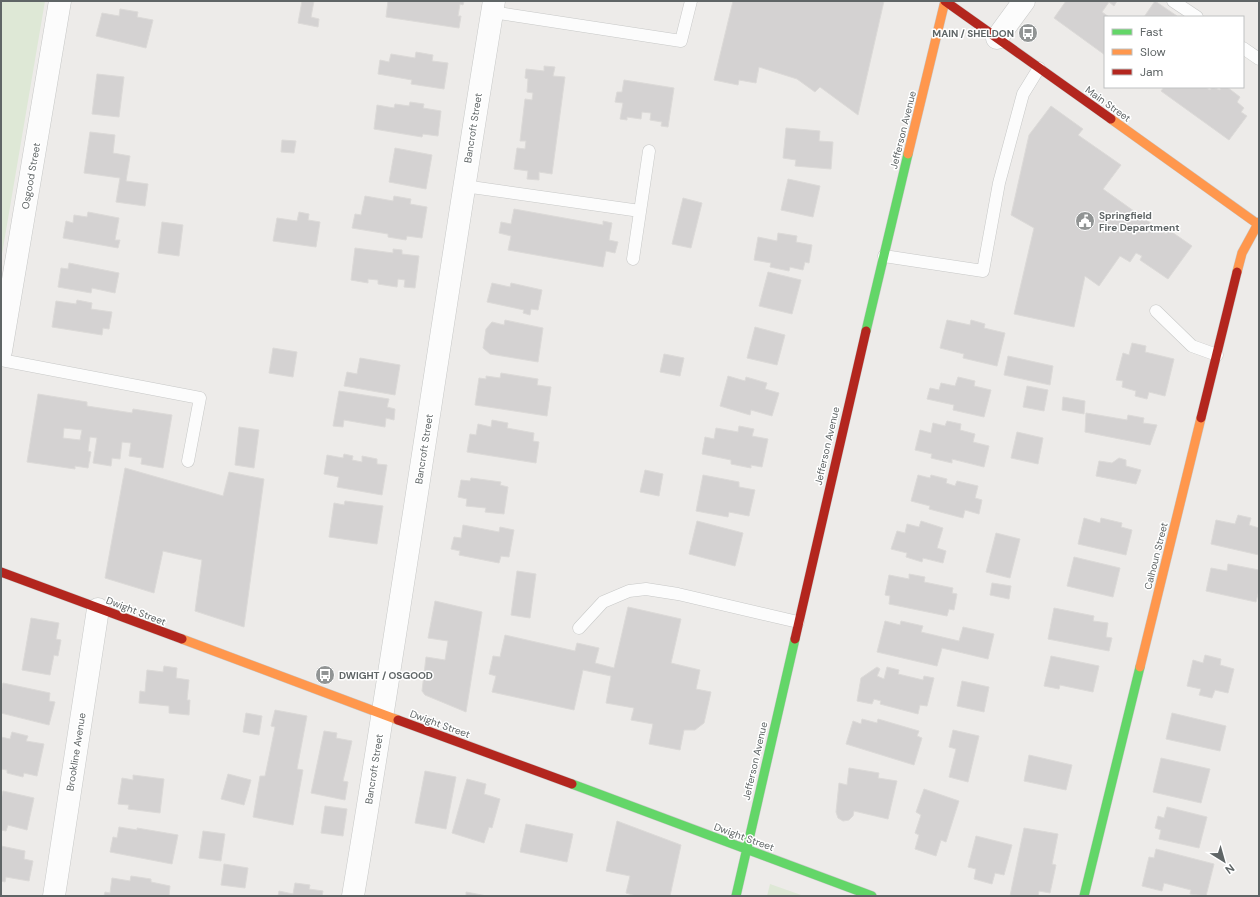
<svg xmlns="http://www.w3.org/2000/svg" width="1260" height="897" viewBox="0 0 1260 897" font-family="'DM Sans',sans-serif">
  <rect width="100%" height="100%" fill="#edebe9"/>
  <path fill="#dee8d6" d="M1,1H45L1,260Z
    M770,884L804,896H767Z"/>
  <path fill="#d4d2d2" stroke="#dcdad8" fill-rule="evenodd" d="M302,1H314L311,17L319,19L318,27L298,23Z
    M388,1H464L463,5L460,4L458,16H461L459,28L386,17Z
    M733,1H884L858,115L820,87L815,92L797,79L759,67L756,83L739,80L738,85L714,80Z
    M1066,1H1117L1114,6L1109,2L1102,12L1109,17H1105V55L1054,18Z
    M1155,1L1177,16L1144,17Z
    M120,9L138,12L137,17L153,20L146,48L96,36L102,13L119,16Z
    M416,52L433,55L432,61L448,63L444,89L411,84L412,80L378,74L380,60L389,62L391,54L415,58Z
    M544,66L555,67L553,76L565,77L552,174L539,172V180L527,179L528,171L514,169L517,148L525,149L526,141H520L525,99L532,100L533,93L527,92L528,79L525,78L526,69L544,71Z
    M97,74L124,77L119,117L92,114Z
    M624,80L674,88L668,127L661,126L662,122L650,120L651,113L642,112L641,119L627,117V120L620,119L623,103L615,102L617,92H622Z
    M1164,87H1205L1210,90L1212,87L1220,90L1221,87H1227L1240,97L1237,102L1244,108L1241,112L1247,116L1229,140L1161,91Z
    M410,102L424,104L423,108L441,111L438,136L423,134L422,137L374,129L377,105L394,108L395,104L409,106Z
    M1051,106L1083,129L1078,135L1121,165L1103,189L1166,234L1169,230L1192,246L1168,279L1140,260L1142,256L1136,253L1130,262L1120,256L1099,286L1085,276L1074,327L1014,314L1034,228L1011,215L1029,135Z
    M786,128L820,131L819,141L833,142L831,169L795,166L796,160L783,158Z
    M90,132L115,135L113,153L130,156L126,181L148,184L145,206L116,202L120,178L84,173Z
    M282,140L296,141L294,153L281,152Z
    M395,148L432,155L426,189L389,182Z
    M788,179L820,186L813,217L781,210Z
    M365,196L393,201L394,196L411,199L410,204L427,207L422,238L407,236L406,240L388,237V234L352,228L355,214L361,215Z
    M683,198L702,203L691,248L672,244Z
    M514,209L603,225V221L612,223L609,240L618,242L615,253L606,251L603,267L508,250L511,236L499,233L501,222L511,224Z
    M88,212L119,218L115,240H120L118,248L63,238L66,221L73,223L74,215L87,217Z
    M299,212L309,214L308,220L320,222L316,247L273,241L277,218L297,221Z
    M162,222L183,225L179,256L158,253Z
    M778,233L797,236L796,242L812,245L809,263L805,262L803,270L790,267L789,271L770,267L771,263L754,260L758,237L777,241Z
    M355,248L393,253V249L402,250V254L419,256L415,288L404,287L405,280L398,279L397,287L378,284V280L368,279V283L351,280Z
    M69,263L119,273L115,293L92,288L91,293L58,287L61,268L68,269Z
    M768,272L801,280L792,314L759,306Z
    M492,283L510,287L511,283L542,290L538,310L531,309L530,315L523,313L524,310L487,302Z
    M77,300L92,303L91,309L112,312L109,329L103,328L102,335L52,327L56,301L76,304Z
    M505,320L543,328L538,362L490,354L483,348L486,329L492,322L504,325Z
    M947,320L970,325L971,320L985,324L984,328L1005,333L997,366L963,358L964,354L940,348Z
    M755,327L785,335L777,365L747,358Z
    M1132,343L1146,346L1145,352L1174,359L1165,396L1149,392L1147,399L1135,396L1136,391L1122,387L1123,381L1116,380L1123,353L1129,355Z
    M273,348L297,352L293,377L269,373Z
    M664,354L684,358L680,376L660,372Z
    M1008,356L1053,366L1050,385L1004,375Z
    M360,358L400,365L395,395L344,386L347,372L357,374Z
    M501,373L538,379L537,385L551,387L547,416L475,405L479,378L486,379V376L500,378Z
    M728,376L745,381L746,377L767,383L765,389L779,393L772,416L751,410L750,415L720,406Z
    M958,377L975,381L974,386L991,390L984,417L953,410L954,405L927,399L930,388L939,390L941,383L955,386Z
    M1027,386L1048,390L1044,411L1023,407Z
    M339,391L389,399L387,407L395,409L394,420L386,418L385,427L344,420L343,427L333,426Z
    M38,394L87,402V406L132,413L133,409L172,415L163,468L141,464L142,458L129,456L131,443L122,442L120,459L112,458L111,466L93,463L97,438L90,437L88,451L91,452L88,468L75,466V469L27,462ZM64,428L82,430L80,440L63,438Z
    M1063,397L1085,401L1084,414L1062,410Z
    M1086,413L1127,420L1128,415L1144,418L1143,423L1157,425L1150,445L1085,432Z
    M492,420L508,423L507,428L534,433L533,441L539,442L536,463L467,452L470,434L476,435L478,424L491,427Z
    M947,421L961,424L960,430L975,434L973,442L989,446L984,467L952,459V463L931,458L932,454L915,450L920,430L931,433L933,423L945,426Z
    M739,426L754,429L752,436L768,439L762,467L751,465V468L731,464V460L702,454L705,437L714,439L716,428L738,432Z
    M239,427L259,430L254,468L235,465Z
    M1017,432L1043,438L1038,464L1011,458Z
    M344,454L353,456L352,460L362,462V456L377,459V464L387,465L382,495L337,487L339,477L324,474L327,455L343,458Z
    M1119,458L1126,460V466L1141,470L1136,484L1096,476L1099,461L1112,463Z
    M125,468L223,496L229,472L264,479L244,627L195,611L202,560L163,551L154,593L105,578Z
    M645,470L663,474L659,496L640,492Z
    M703,475L739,482V487L755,490L749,516L729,512L728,517L696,511Z
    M918,475L930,478L931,475L947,479L946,483L955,486L957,481L978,486L975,498L982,500L979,514L965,510L963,518L929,509L930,506L911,501Z
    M471,478L501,482L500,485L508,487L504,514L485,512L486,508L466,506L467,499L458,497L461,480L470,481Z
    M345,501L383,506L377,544L329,537L334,503L344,505Z
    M1238,515L1251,518L1249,525L1259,528V555L1211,544L1216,520L1235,524Z
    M1084,518L1100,523L1101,518L1122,523L1121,527L1132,530L1126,555L1078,544Z
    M697,521L743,533L735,566L689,554Z
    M921,521L943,528L937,548L946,551L943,563L923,558L922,562L906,557L907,553L891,549L897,531L905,533L907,524L919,527Z
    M463,525L499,532L500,527L514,530L509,557L501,556L499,563L459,555L460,551L451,549L454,537L461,538Z
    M996,533L1020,539L1010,578L986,572Z
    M1074,557L1120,568L1113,597L1067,586Z
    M1228,564L1259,570V590L1256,602L1206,591L1211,568L1227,571Z
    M517,571L536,574L530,618L511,615Z
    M909,574L925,577L924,582L953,588L952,593L957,594L954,610L949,609L947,616L889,604L890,596L885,595L889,575L909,579Z
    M992,583L1011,586L1009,599L990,595Z
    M435,601L482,612L466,712L425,695L422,691L426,657L445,660L448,641L428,638Z
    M628,607L681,619L671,663L700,670L696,689L711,692L704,723L695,730H684L680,750L649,744L653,724L631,720L634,708L606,703L611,676L583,670L574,710L492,692L496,676L489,674L493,656L500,657L505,635L575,651L577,643L599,648L595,663L614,668Z
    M1054,608L1094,616L1093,621L1108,623L1106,637L1112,638L1109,651L1048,639Z
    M31,618L59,623L56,639L61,640L58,656L54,655L50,675L22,670Z
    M885,621L900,625L901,621L923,626L921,632L959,641L963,627L994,634L988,659L942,648L937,666L877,652Z
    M1205,655L1221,659L1220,665L1234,669L1228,693L1215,690L1212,698L1199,695L1201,689L1187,686L1193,660L1203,663Z
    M1051,656L1099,666L1093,692L1060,685L1059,689L1044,686Z
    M164,666L177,668L176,678L189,680L187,700H190L189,715L169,713V706L139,703L140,691L145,692L147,670L163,672Z
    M877,667L880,669L877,676L884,679L887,667L899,670L898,674L923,680L924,676L934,678L927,706L920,705L918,714L880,704L881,701L874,699L872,704L857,701L861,678Z
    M962,681L989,687L984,712L957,706Z
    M3,683L50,693L49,701L55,702L49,725L1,713V693Z
    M275,710L307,716L297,769L303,770L293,825L253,817L260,776H265L275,727L271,726Z
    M246,713L262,716L259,735L243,732Z
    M1172,713L1226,726L1220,751L1166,739Z
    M862,719L877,723L878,719L919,731L917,736L922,738L914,765L846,744L853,721L861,724Z
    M953,730L979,736L968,782L949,777L956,749L949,747Z
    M324,731L337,733L336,738L352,741L343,781L348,782L345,800L311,793Z
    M12,732L28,736L26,741L44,744L37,776L24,773L23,777L7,773V770L1,769V737L10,739Z
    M1029,755L1072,765L1066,790L1024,781Z
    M1161,758L1210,769L1201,803L1153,792Z
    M849,768L879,773L878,778L897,781L888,819L854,811L853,816L849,820L843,821L838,818L836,812L839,783L847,785Z
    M425,771L456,777L446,829L415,823Z
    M228,774L251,780L244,805L221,799Z
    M133,775L164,779L160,813L128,809L129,805L118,804L122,778L133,780Z
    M467,779L486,784L484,794L500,799L492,828L489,827L484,843L452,833Z
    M924,789L959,801L946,842L941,840L936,856L915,849L919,835L915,833L921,815L916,812Z
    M3,791L34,798L27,830L8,825L6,831L1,830V800Z
    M325,806L347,809L343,836L321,833Z
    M1167,807L1207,817L1199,848L1159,839L1161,830L1155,828L1158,816L1164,818Z
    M617,821L681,845L670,896H636L626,893L630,876L606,871Z
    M526,824L573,834L567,862L520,852Z
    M119,827L137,830V828L178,835L172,864L110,852L113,837L117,838Z
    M1024,828L1058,834L1052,864L1056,865L1050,893L1039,891L1038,896H1010Z
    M203,831L225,834L221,861L199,858Z
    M976,836L1012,845L1004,875L995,873L992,884L974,879L976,869L968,867Z
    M1,846L25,851L24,859L33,861L29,881L6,877L5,882L1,881Z
    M1156,849L1214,864L1206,896L1190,894L1191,890L1164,883L1162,891L1142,886L1149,857L1154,858Z
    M224,864L248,868L245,888L221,885Z
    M131,876L151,879V882L170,886L169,896H104L105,892L110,893L112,878L130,881Z
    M295,883L310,885L309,889L323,891L322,896H278L279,891L293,894Z
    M466,892L487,896H466Z"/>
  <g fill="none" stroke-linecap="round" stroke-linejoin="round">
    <g stroke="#c7c8c7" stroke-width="13">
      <path id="lane" d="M1173,1L1197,17
        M492,12L681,41L691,1
        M1243,48L1259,59
        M464,186L640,211
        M884,256L983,271L999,183L1023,94L1039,68
        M633,259L649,151
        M1156,311L1192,346L1217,355
        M1,360L200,398L188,461
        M579,628L603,602L629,591L646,589L678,594L798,622"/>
    </g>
    <g stroke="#c7c8c7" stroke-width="23">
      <path id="street" d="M997,38L1024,1
        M1,351L60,1
        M54,896L98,609
        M353,896C403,598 445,299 494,1"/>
    </g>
    <g stroke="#c9c9c9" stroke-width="10">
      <path id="fast" d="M866,331L908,154
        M572,784L872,896
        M736,896L795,639
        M1084,896L1140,667"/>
    </g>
    <g stroke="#c9c9c9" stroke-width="10">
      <path id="slow" d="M1111,119L1259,225
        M908,154L945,1
        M1237,272L1242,253L1259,222
        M182,639L398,720
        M1140,667L1201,418"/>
    </g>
    <g stroke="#c9c9c9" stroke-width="10">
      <path id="jam" d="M945,1L1111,119
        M1201,418L1237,272
        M1,572L182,639
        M795,639L866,331
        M398,720L572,784"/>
    </g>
    <use href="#lane" stroke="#fcfcfc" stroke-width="12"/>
    <use href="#street" stroke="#fcfcfc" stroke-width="22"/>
    <use href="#fast" stroke="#63d668" stroke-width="9"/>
    <use href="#slow" stroke="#ff974d" stroke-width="9"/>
    <use href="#jam" stroke="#b3261e" stroke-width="9"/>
  </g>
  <defs>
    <g id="bus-disc" transform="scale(1)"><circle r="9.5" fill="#919494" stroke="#fff"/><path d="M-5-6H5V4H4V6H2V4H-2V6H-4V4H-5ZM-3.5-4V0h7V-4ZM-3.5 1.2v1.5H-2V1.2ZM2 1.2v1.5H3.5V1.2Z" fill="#fff"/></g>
    <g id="civic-disc" transform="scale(1)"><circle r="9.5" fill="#919494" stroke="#fff"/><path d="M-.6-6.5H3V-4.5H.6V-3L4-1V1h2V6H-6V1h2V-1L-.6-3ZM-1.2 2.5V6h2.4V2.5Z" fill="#fff"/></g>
  </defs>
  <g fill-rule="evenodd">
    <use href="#bus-disc" x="1028" y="33"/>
    <use href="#civic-disc" x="1085" y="221"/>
    <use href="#bus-disc" x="325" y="675"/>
  </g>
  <g text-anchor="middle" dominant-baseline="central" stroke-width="3" stroke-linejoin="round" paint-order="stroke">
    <g font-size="10" font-weight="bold" fill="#5f6566" stroke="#fff" text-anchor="start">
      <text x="1014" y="33" text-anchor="end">MAIN / SHELDON</text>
      <text x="1099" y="215">Springfield<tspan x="1099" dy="12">Fire Department</tspan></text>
      <text x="339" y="675">DWIGHT / OSGOOD</text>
    </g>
    <g font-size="10" fill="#5f6566" stroke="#fff">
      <text transform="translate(1108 104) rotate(36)">Main Street</text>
      <text transform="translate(473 128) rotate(-81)">Bancroft Street</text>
      <text transform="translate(903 130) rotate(-76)">Jefferson Avenue</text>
      <text transform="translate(31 176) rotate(-80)">Osgood Street</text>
      <text transform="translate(827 446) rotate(-77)">Jefferson Avenue</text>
      <text transform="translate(424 449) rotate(-81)">Bancroft Street</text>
      <text transform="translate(1156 556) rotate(-76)">Calhoun Street</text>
      <text transform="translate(136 611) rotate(21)">Dwight Street</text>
      <text transform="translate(440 724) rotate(20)">Dwight Street</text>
      <text transform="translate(76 752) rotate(-81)">Brookline Avenue</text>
      <text transform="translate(755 761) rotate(-77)">Jefferson Avenue</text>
      <text transform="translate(374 769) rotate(-81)">Bancroft Street</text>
      <text transform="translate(744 837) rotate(20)">Dwight Street</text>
    </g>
  </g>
  <rect width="1260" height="897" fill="none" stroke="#5f6566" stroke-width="4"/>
  <rect x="1104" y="16" width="140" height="72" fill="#ffffff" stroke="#bfc1c2"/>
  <rect x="1112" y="29" width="20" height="6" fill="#63d668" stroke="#bfc1c2"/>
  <text x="1140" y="36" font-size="12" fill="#5f6566">Fast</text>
  <rect x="1112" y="49" width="20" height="6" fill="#ff974d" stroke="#bfc1c2"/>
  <text x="1140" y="56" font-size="12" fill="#5f6566">Slow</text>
  <rect x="1112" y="69" width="20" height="6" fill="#b3261e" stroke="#bfc1c2"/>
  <text x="1140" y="76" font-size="12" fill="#5f6566">Jam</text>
  <g transform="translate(1224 861) rotate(143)" stroke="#ffffff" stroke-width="3" paint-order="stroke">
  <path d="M0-3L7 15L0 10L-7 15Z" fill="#5f6566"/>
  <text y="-6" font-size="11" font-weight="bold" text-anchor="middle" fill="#5f6566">N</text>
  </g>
</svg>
